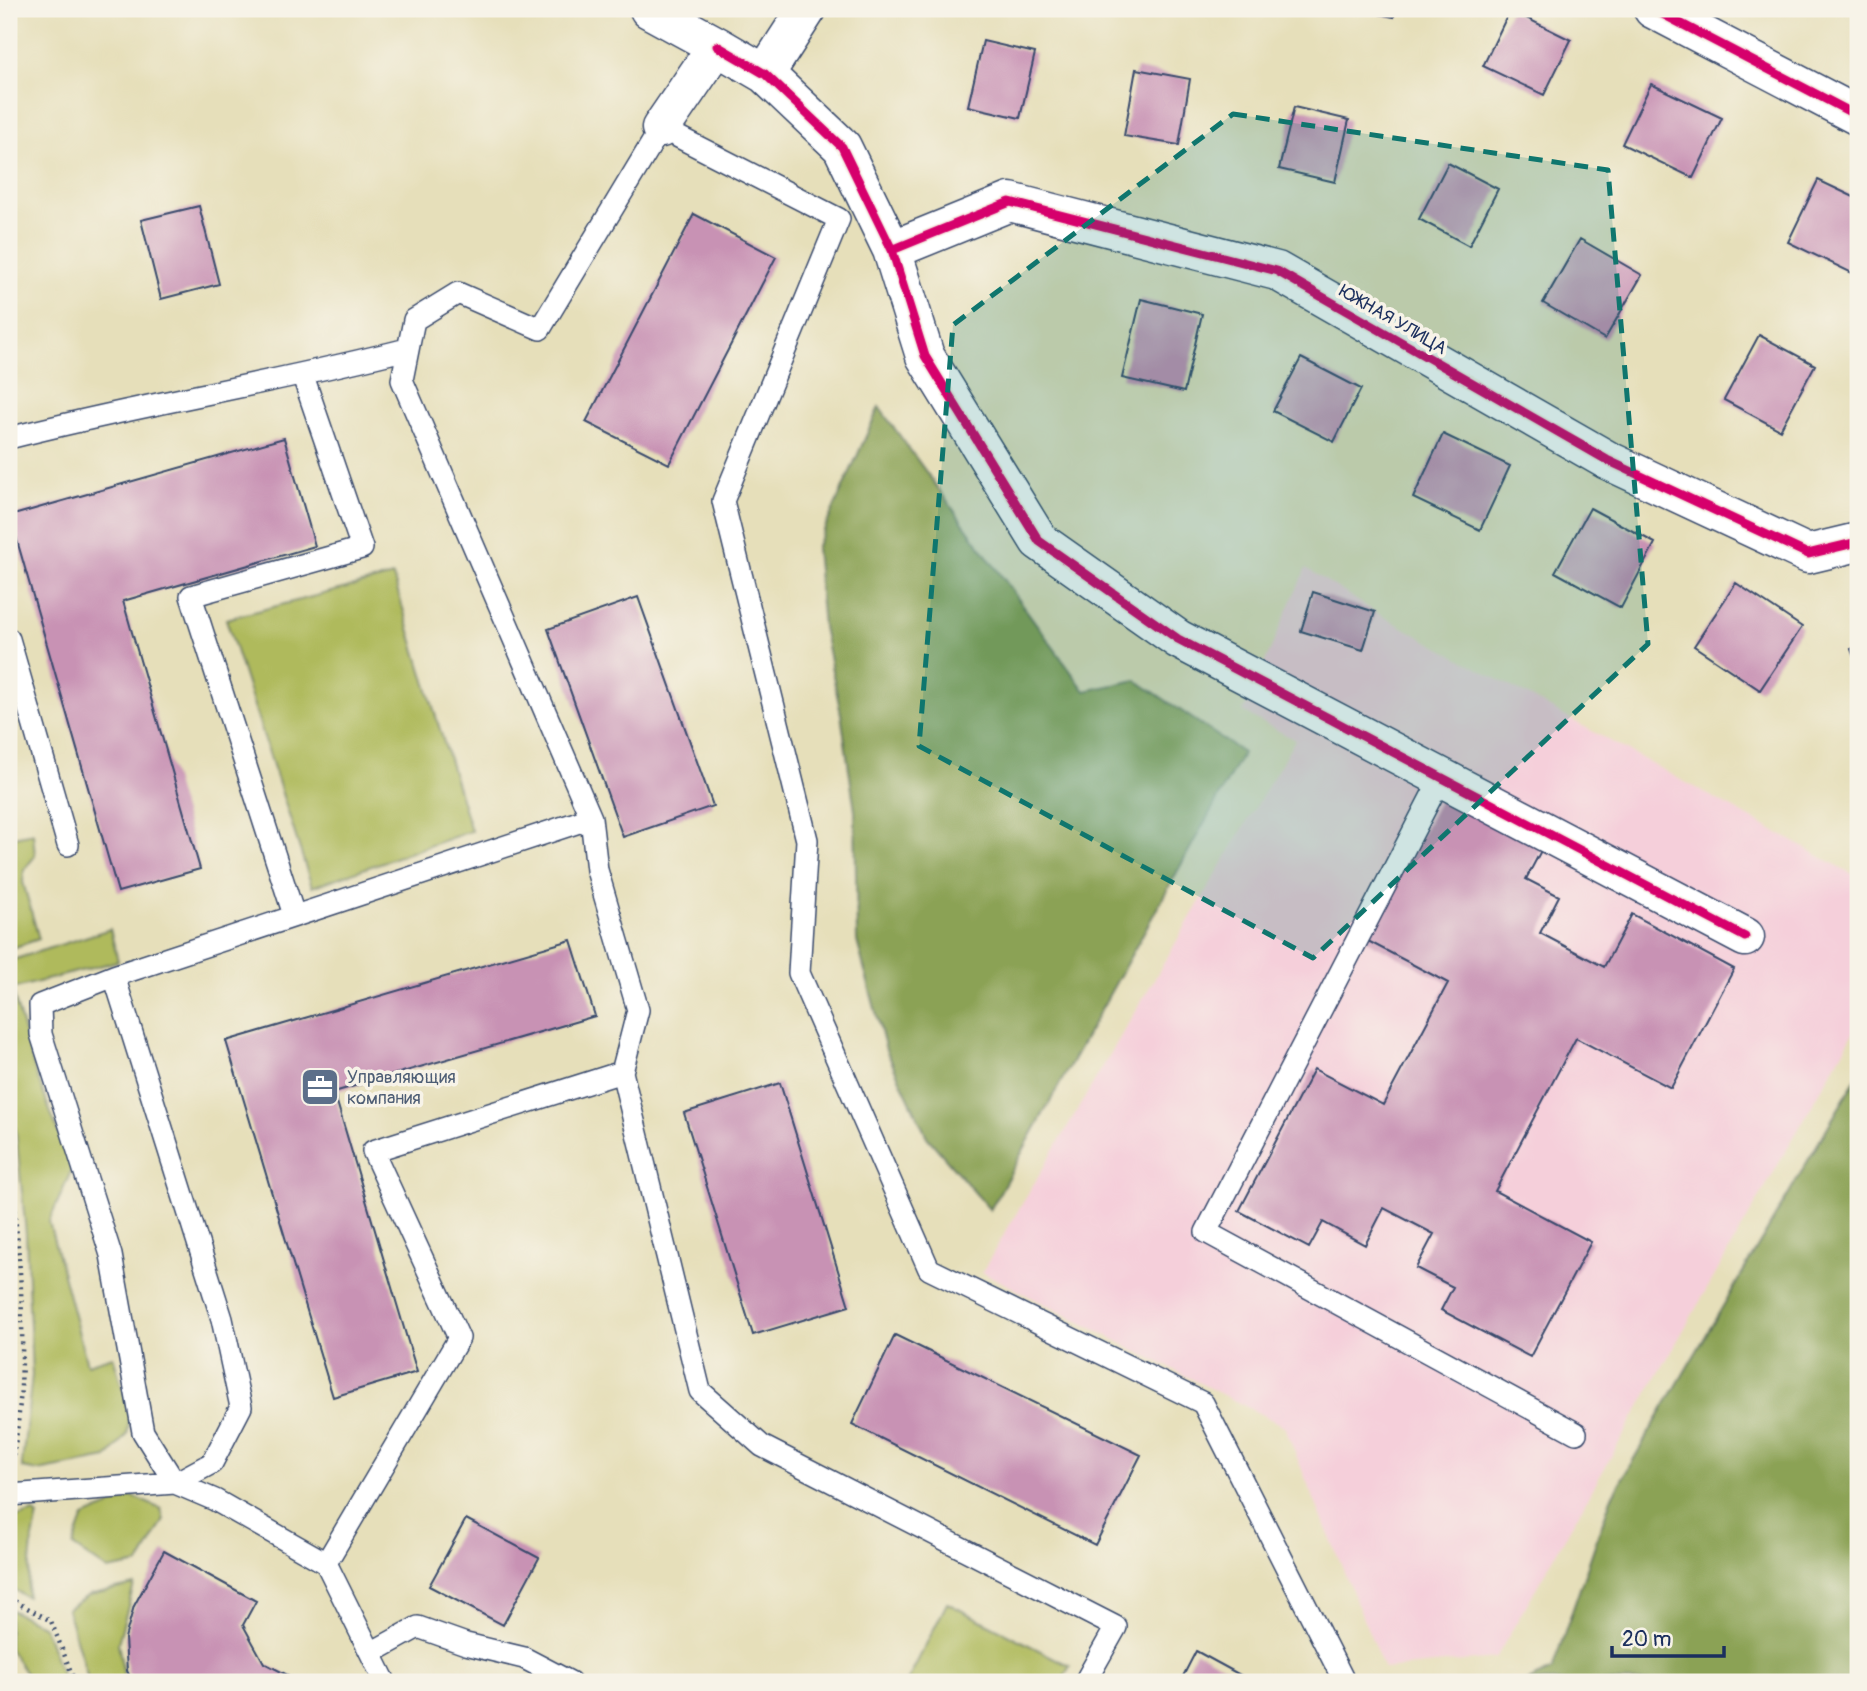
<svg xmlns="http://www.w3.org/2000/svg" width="1867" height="1691" viewBox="0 0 1867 1691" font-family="Pangolin,sans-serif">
  <rect width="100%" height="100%" fill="#f7f3e8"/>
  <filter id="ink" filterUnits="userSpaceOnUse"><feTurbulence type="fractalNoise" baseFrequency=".0143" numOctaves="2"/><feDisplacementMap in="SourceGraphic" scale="14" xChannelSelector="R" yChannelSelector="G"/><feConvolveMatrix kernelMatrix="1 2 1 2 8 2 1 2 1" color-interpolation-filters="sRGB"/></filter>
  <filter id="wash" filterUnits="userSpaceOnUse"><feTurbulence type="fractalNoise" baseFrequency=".00686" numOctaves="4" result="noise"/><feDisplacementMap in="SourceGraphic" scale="28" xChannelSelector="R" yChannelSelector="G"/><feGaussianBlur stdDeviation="1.57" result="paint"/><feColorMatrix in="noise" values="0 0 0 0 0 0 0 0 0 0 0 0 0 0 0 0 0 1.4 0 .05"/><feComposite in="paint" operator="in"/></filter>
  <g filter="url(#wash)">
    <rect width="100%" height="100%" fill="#e6dfba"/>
    <path fill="#f5cfda" d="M1306,568L1375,612L1858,877V1025L1496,1658L1384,1669L1284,1426L982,1272L1295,740L1243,712Z"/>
    <path fill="#afba5c" stroke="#65745d" stroke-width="2" d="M393,576L471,831L312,887L226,619Z
      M33,833L35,856L24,870L23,882L39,939L9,949V838Z
      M110,929L118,961L12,989L35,1071L72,1169L49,1222L87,1364L113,1356L130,1413L127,1435L107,1458L38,1471L22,1468V1463L32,1375L26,1234L16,1131L9,1103V961Z
      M132,1496L161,1509L164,1520L139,1564L108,1570L73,1546L84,1517Z
      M33,1512L38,1516L32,1543L27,1597L9,1587V1520Z
      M134,1585L118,1643L125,1682H89L67,1609L89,1595Z
      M947,1603L1070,1666L1061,1682H907Z
      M9,1609L44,1627L64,1682H32L9,1649Z"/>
    <path fill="#8ba254" stroke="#536859" stroke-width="2" d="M879,407L1085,691L1136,680L1243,753L990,1210L927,1137L886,1050L857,941L855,811L841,714L823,627L816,548Z
      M1858,1075V1682H1525L1552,1670L1611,1498Z"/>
    <g id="blocks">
      <path fill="#c892b4" d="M1354,9H1396L1394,17Z
        M1510,10L1571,40L1544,95L1483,66Z
        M983,41L1035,53L1020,118L968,106Z
        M1136,69L1190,79L1179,145L1124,136Z
        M1651,84L1722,118L1693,178L1622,144Z
        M1294,107L1349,120L1335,182L1279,169Z
        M1448,163L1498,189L1469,246L1419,219Z
        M1818,180L1858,199V261L1852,273L1788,242Z
        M199,206L219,284L161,299L141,220Z
        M694,214L776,257L669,464L586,422Z
        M1580,239L1642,275L1605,339L1543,303Z
        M1141,299L1202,314L1184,392L1122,378Z
        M1759,335L1815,365L1780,430L1724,400Z
        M1301,358L1361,389L1334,442L1273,411Z
        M1443,434L1510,466L1480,530L1413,498Z
        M284,438L315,546L123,601L200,869L118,892L10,516Z
        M1590,508L1655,543L1621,608L1555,572Z
        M1736,583L1802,627L1760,690L1694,646Z
        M1313,592L1375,612L1363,650L1301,631Z
        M638,597L713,806L623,837L548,629Z
        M1858,646V669L1851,649Z
        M1445,790L1545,843L1526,879L1559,896L1540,933L1604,967L1632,914L1734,969L1671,1088L1576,1038L1495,1191L1591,1242L1530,1357L1441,1310L1453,1287L1416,1268L1434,1234L1384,1208L1365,1245L1323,1222L1309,1248L1239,1211L1314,1069L1383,1105L1448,983L1366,940Z
        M571,940L595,1016L334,1092L417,1372L333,1397L226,1041Z
        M780,1083L849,1306L753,1335L684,1113Z
        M895,1335L1141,1455L1095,1545L852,1424Z
        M466,1519L539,1558L503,1625L429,1586Z
        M164,1551L256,1601L243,1625L264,1663L301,1682H133L127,1671L125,1638L134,1606Z
        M1196,1651L1253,1682H1180Z"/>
    </g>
  </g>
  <g filter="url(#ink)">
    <use href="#blocks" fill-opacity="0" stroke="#39496c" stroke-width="2"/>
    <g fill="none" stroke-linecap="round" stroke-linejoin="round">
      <g stroke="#39496c" stroke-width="24">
        <path id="lane" d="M9,438C141,404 275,383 407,349
          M9,639L68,845
          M1441,778L1206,1232L1576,1433
          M294,915L191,596L362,548L303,376
          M114,976L40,1005L41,1034L111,1255L143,1432L175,1483L212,1463L241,1407L222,1319L114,976L591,818
          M622,1072L638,1010L597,870L591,818L402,380L414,320L458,293L540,329L661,128L839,219L723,501L807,840L799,973L929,1269L1203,1403L1342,1677L1339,1682
          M9,1495L175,1483L215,1500L326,1563L385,1682
          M326,1563L459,1338L373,1151L622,1072L700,1391L762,1446L1116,1627L1085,1682
          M371,1653L418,1627L466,1644L524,1658L570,1682"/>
      </g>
      <g stroke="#39496c" stroke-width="41">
        <path id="street" d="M649,9L717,46L661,128
          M1653,9L1858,116
          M717,46L765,74L842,147L892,250L925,356L1039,541L1178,639L1745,937
          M765,74L807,9
          M892,250L1010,202L1277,271L1607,460L1808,554L1858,542"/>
      </g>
      <path stroke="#39496c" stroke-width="4.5" stroke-dasharray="2 5" stroke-linecap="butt" d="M9,1175C23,1255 29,1386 11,1466
        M9,1598L51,1621L75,1682"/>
      <use href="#lane" stroke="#fff" stroke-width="21"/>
      <use href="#street" stroke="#fff" stroke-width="38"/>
      <g stroke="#f7f3e8" stroke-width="13">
        <path id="cycleway" d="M1653,9L1858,116
          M717,46L765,74L842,147L892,250L925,356L1039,541L1178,639L1745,937
          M892,250L1010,202L1277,271L1607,460L1808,554L1858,542"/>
      </g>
      <use href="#cycleway" stroke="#d6006c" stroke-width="9"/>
    </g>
  </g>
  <path fill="#0f766e" fill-opacity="0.2" stroke="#0f766e" stroke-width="5" stroke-dasharray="14 9" stroke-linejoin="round" d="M1233,114L1608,170L1648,644L1313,958L919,746L953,325Z"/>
  <defs>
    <g id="office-square" transform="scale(2.0125)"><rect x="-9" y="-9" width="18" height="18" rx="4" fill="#5c6f8a" stroke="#f7f3e8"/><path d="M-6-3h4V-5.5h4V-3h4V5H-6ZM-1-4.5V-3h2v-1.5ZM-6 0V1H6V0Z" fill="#fff"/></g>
  </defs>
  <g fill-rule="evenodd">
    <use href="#office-square" x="320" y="1087"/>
  </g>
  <g text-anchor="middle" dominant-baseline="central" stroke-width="7" stroke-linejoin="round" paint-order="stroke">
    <g font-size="18" fill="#1b2f5e" stroke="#f7f3e8">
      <text transform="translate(1393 320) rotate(30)">ЮЖНАЯ УЛИЦА</text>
    </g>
    <g font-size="18" fill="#4e5e75" stroke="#f7f3e8" text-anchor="start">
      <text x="347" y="1077">Управляющия<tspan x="347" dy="21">компания</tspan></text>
    </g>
  </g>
  <rect width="1867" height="1691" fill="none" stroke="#f7f3e8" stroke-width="35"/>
  <path d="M1612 1646v10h112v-10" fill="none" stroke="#1b2f5e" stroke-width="3.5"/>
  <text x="1622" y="1646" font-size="21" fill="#1b2f5e" stroke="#f7f3e8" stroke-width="5" paint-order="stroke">20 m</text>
</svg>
